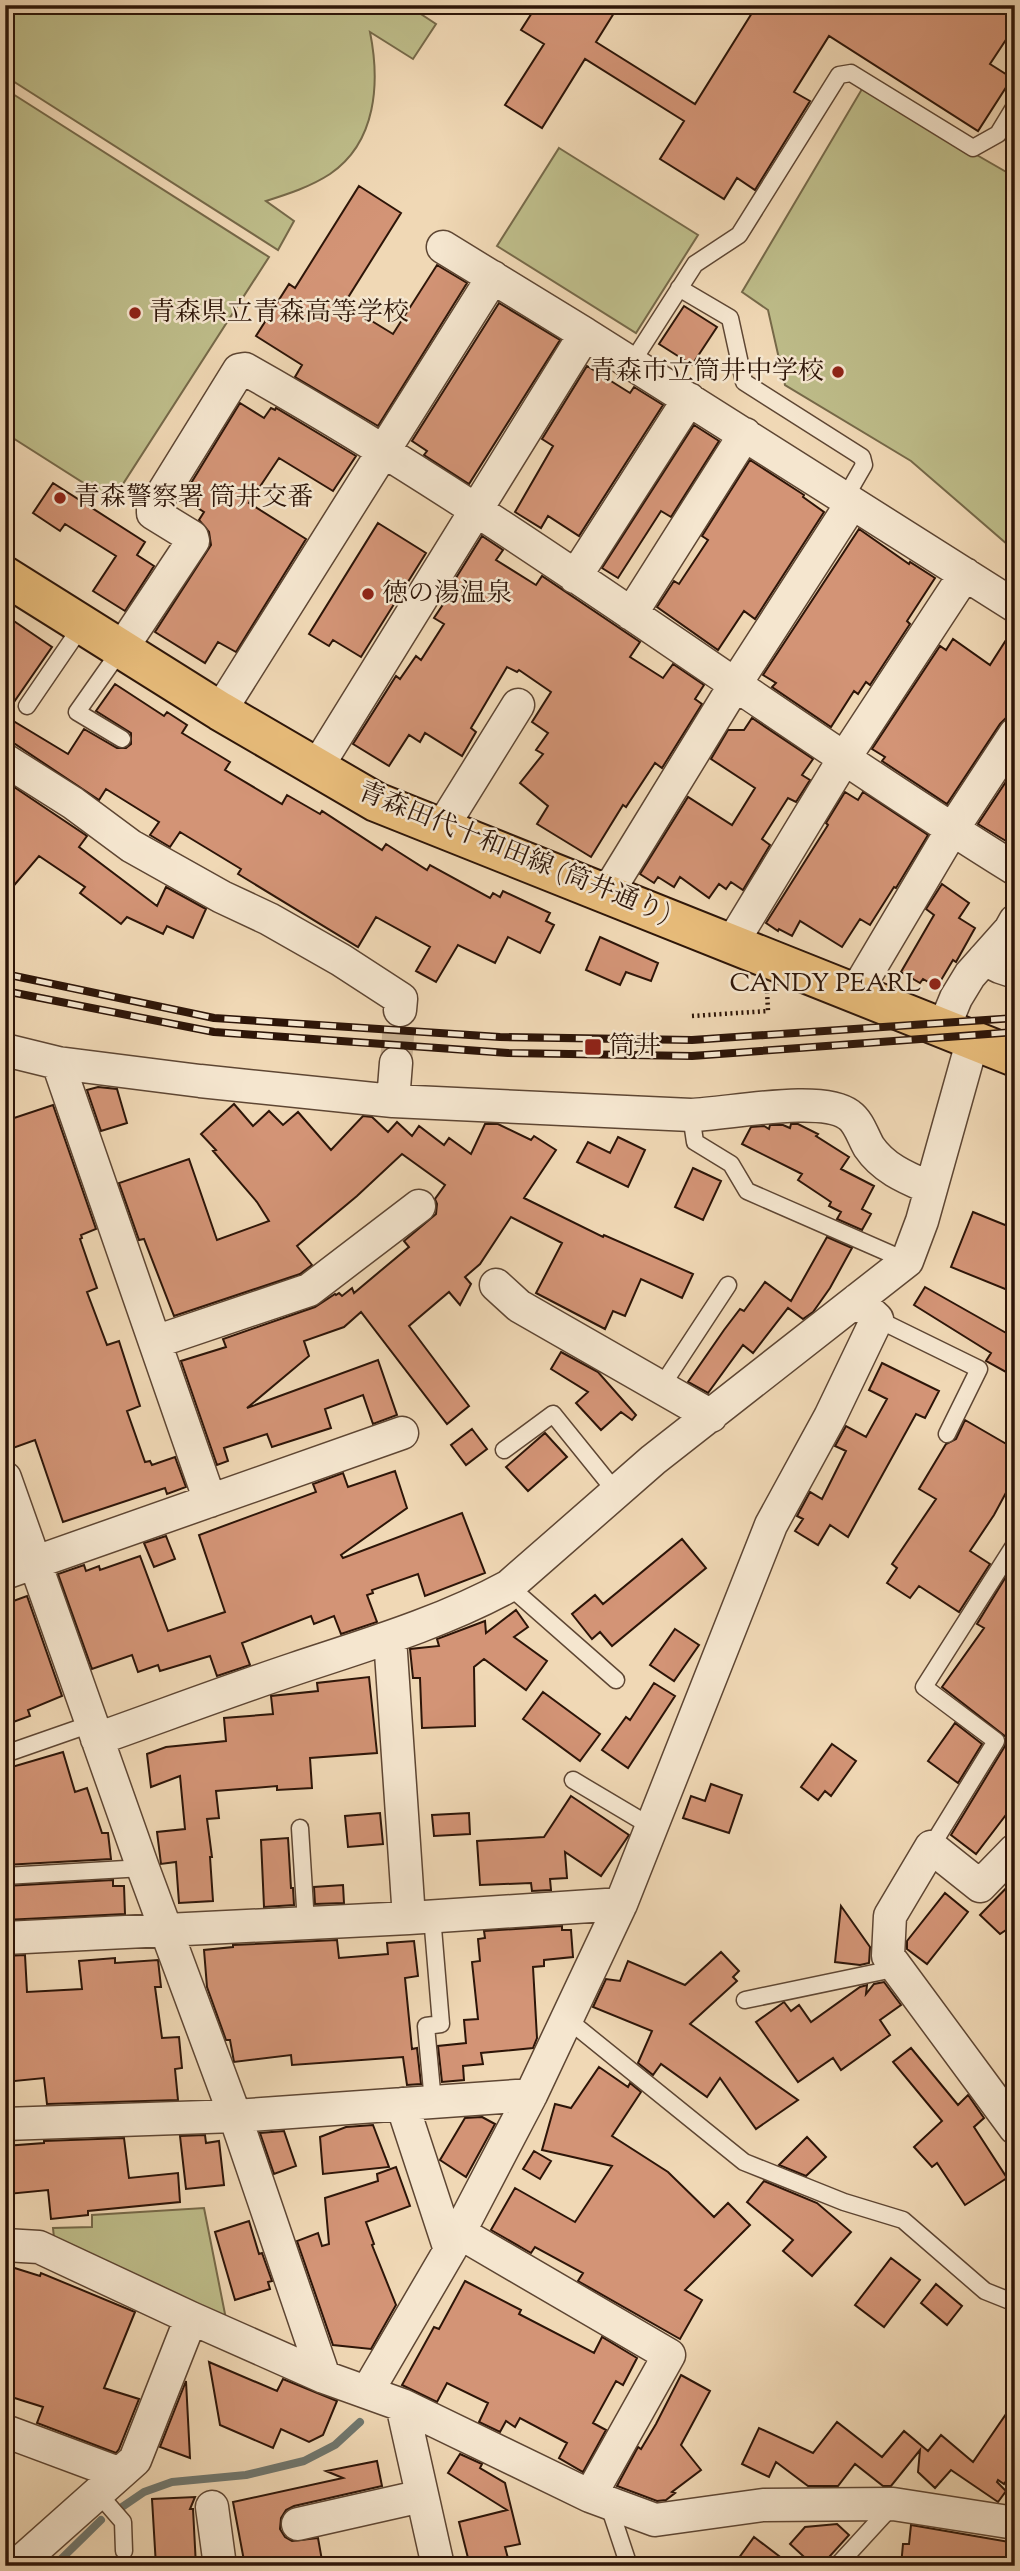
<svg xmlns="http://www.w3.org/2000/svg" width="1020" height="2571" viewBox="0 0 1020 2571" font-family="'Sorts Mill Goudy','Noto Serif JP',serif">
  <rect width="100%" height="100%" fill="#f0d8b5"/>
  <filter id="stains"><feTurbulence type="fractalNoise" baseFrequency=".00286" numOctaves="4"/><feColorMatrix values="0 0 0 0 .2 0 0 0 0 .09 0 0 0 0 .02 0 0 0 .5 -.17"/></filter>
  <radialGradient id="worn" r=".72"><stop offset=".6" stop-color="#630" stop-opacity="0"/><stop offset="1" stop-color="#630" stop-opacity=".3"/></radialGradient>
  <path fill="#bebd8a" stroke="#766949" stroke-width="2" d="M5,5H407L436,24L413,59L370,32C380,82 377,142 330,174C310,187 288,194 266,201L294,221L278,250L5,76Z
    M5,89L269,257L112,501L5,433Z
    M862,89L1015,177V551L911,461L785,385L768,310L742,292Z
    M559,148L698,235L636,333L497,246Z
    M204,2208L226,2319L54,2238L53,2228L92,2227V2215Z"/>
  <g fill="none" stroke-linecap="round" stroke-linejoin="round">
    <path stroke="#6f776f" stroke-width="8" d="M122,2507L144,2492L172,2482L246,2475L304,2461L335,2445L360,2422
      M54,2566L101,2520"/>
  </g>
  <path fill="#d39476" stroke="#2d1508" stroke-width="2" d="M537,5H619L596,42L695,104L757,5H1015V26L990,64L1012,78L978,131L829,36L794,92L810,101L755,190L737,178L724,199L660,159L684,121L585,59L542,128L505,105L544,44L521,30Z
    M359,186L401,213L344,304L393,334L437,265L467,283L378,426L295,377L302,365L256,336L289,284L295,288Z
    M499,303L560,340L469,484L424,455L427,451L412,441Z
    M684,306L717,327L692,365L659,344Z
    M587,366L630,393L634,387L663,405L579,536L548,516L541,528L515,512L553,446L542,439Z
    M240,403L264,418L271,408L275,410L276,408L356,456L333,491L279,458L249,503L306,539L236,652L218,642L205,663L155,632L211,545L209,532L199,520L204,512L182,498Z
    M694,425L719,441L671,517L661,511L618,578L602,568Z
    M750,460L804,495L803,497L824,512L755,619L744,611L718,650L657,607L674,581L679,584L708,540L702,536Z
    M53,483L145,542L137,555L154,566L125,611L93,591L116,556L65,524L60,531L33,513Z
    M378,523L426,553L361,657L333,640L329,646L309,634Z
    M859,529L909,564L910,562L935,578L907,621L910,624L870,685L866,682L858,694L854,691L831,727L772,687L776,683L763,675Z
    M482,536L503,550L496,560L536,585L542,576L640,642L630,657L663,678L673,664L704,685L695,699L702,704L662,768L655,763L626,807L623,805L591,857L537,824L548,806L520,783L543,754L536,750L548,733L532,722L551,692L519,670L517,672L507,667L471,728L476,732L462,756L425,733L420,742L409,735L389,766L353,744L396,676L400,679L416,656L421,660L444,624L434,618L454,588L451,586Z
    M5,615L52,647L5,715Z
    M1015,626V716L1006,718L1000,724L947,804L882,761L885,757L872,749L940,646L946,650L953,639L990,665Z
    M115,684L164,716L167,712L187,725L182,733L230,762L225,770L282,804L287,795L320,814L322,811L382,850L386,844L427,870L430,865L490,898L493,893L500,897L503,891L550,913L546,921L554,925L540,953L508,937L495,963L458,945L436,982L416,971L430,947L376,917L358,947L238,874L241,869L180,832L170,847L150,835L159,822L106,789L99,800L15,744L5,742V716L68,754L84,729L117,748H126L131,744V733L96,711Z
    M752,718L813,759L802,775L810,780L796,802L788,798L762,839L770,845L743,890L731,882L726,889L719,884L709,898L680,877L674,887L658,877L654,883L640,874L688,797L732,825L755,788L711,759L728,730H744Z
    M1015,768V827L1006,841L978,824Z
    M14,787L87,836L79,847L157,906L166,887L206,909L193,938L167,926L163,934L127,917L121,924L80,893L85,887L39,856L5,896V798Z
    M845,792L858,800L863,792L928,835L896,888L894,887L870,925L860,919L842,947L800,921L792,936L779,929L778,931L766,923L828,825L826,823Z
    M942,884L969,903L959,918L975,928L956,962L953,960L937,987L923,979L920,983L901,972L934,915L926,909Z
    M600,937L658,963L651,981L626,972L620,985L586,970Z
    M98,1087L117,1089L127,1123L101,1131L87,1090Z
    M234,1104L253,1126L269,1111L283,1125L298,1112L331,1150L363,1116L372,1117L388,1132L397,1122L412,1136L419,1126L444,1145L449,1138L471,1154L485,1124H498L531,1140L534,1136L556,1150L524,1198L603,1237L604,1235L693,1274L682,1298L641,1279L625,1316L613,1311L605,1329L536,1293L562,1243L511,1217L480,1264L465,1277L471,1284L460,1305L449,1292L409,1326L469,1406L447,1424L361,1312L344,1327L304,1341L309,1356L247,1408L378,1360L397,1415L373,1424L363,1395L325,1409L331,1428L272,1447L267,1434L224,1448L228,1461L217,1465L181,1361L226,1347L223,1339L315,1307L335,1294L336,1295L339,1293L342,1296L352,1288L354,1293L409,1247L404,1241L436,1214L437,1204L435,1199L445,1185L402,1154L357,1196L297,1246L312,1265L300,1274L174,1316L144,1239L139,1240L119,1183L189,1159L217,1240L269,1221L257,1202L213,1151L216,1150L201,1134Z
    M53,1105L96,1229L81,1235L82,1238L80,1239L97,1288L87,1292L107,1345L119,1341L140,1406L127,1411L145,1462L150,1461L152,1465L175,1457L186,1487L167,1494L165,1488L63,1522L35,1440L13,1448L5,1423V1121Z
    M791,1124H798L818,1134L816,1136L849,1157L841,1169L874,1186L862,1209L871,1214L862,1230L837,1219L841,1212L829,1206L831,1202L798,1180L802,1174L742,1144L751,1127L764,1126L769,1129L770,1125H783L790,1128Z
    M618,1137L645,1150L628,1187L577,1162L588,1142L610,1153Z
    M693,1168L721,1181L703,1220L675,1207Z
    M973,1212L1015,1229V1293L951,1267Z
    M827,1237L852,1248L830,1288L813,1312L803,1319L788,1308L753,1353L743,1345L708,1393L688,1382L724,1330L740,1309L744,1311L765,1282L791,1301Z
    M925,1287L1015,1338V1377L986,1361L991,1353L914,1305Z
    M561,1352L598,1372L636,1415L632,1420L621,1412L601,1430L576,1403L588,1392L551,1369Z
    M882,1363L939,1391L925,1418L916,1414L848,1537L830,1525L818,1545L795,1531L803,1519L797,1516L810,1492L822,1499L846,1451L835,1446L846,1426L866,1437L887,1399L869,1390Z
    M965,1420L1015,1449V1476L994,1515L970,1551L990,1564L959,1612L919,1586L910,1598L887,1583L897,1568L892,1564L936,1499L919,1489L946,1444L956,1439Z
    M472,1429L487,1449L466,1465L451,1445Z
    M545,1433L567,1457L528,1491L506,1467Z
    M395,1471L407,1508L341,1555L343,1558L462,1513L485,1573L425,1596L418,1574L372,1590L373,1593L367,1595L377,1622L341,1634L334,1616L314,1624L311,1616L242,1643L250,1665L217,1676L210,1656L160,1671L158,1665L138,1672L132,1655L92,1669L58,1574L84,1565L86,1571L99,1566L100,1570L140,1556L168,1631L225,1612L199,1535L316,1492L313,1484L343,1473L348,1487Z
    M166,1536L175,1559L154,1567L144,1543Z
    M682,1539L706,1568L612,1646L600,1632L592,1639L572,1614L595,1595L603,1604Z
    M1007,1575L1015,1580V1803L976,1854L951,1835L1005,1746L1006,1737L942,1687L984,1628L977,1624Z
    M27,1596L62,1696L28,1710L30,1716L5,1725V1604Z
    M516,1610L528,1627L514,1637L547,1661L526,1690L484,1659L474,1667L475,1726L422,1728L420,1678H413L410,1649L439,1646L437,1639L485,1621L486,1633Z
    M675,1629L699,1645L674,1681L650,1665Z
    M369,1677L377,1753L310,1758L312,1788L277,1790V1786L216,1791L219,1818L207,1819L212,1857H210L213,1901L179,1903L176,1862L161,1864L157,1832L185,1829L180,1776L151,1787L147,1754L166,1747L226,1741L224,1718L273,1714L271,1696L318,1691L317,1683Z
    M654,1683L675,1696L628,1768L602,1750L626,1717L630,1720Z
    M543,1692L600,1734L580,1761L523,1719Z
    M955,1723L982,1744L958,1783L928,1761Z
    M832,1744L856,1761L831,1796L825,1791L818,1800L801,1787Z
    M63,1752L75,1792L87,1788L102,1833H108L111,1859L5,1865V1769Z
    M711,1784L742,1795L729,1833L683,1818L691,1796L705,1801Z
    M571,1796L629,1835L601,1876L565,1852L567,1878L550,1879L551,1890L532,1891L531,1883L480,1885L477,1841L544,1837Z
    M380,1813L383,1844L348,1847L345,1816Z
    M469,1813L470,1834L434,1836L432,1815Z
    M288,1838L291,1888H293L294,1905L264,1907L261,1840Z
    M1015,1879V1924L1000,1934L980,1915Z
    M113,1880V1886H124L125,1914L5,1920V1886Z
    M343,1885L344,1903L315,1904L314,1887Z
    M945,1893L968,1912L927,1964L907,1949V1941Z
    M841,1906L870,1947L869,1963L860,1965L835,1962Z
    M562,1926V1930H571L573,1957L544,1960V1966L533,1967L537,2038L533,2048L481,2053L483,2064L463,2066L464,2080L442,2082L438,2046L466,2043L464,2020L478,2019L472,1962L480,1961L478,1939L485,1938L484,1931Z
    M337,1940L339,1958L388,1954L387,1943L414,1941L418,1976L405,1978L412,2049L417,2048L421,2084L407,2085L403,2057L292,2065L291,2055L234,2062L230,2040H226L207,1987L204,1950L233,1947V1945Z
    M721,1952L739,1971L733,1977L737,1981L690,2024L798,2100L756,2129L720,2078L707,2097L661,2064L653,2075L638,2063L652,2031L593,2007L606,1979L620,1981L628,1961L685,1985Z
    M25,1955L27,1992L82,1989L79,1961L115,1958V1963L158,1960L161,1987H155L162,2038L179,2037L182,2068L175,2069L178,2100L47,2104L44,2078L5,2082V1956Z
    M884,1982L901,2005L880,2020L890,2035L841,2070L833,2058L798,2082L756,2022L784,2002L791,2011L799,2005L811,2022L860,1987L867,1985L866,1994L874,1984Z
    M911,2048L958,2105L968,2095L984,2118L974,2127L1007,2178L965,2205L937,2163L932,2167L914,2147L942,2121L893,2062Z
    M599,2067L628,2087L630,2083L641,2092L612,2136L668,2172L714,2217L728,2203L750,2225L685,2290L702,2300L680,2339L578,2281L583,2273L535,2247L531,2253L491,2230L515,2188L575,2222L612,2166L542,2150L555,2104L571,2108Z
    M482,2117L495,2124L466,2177L440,2160L465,2118Z
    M373,2125L389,2167L323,2174L320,2137L346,2127Z
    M284,2131L296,2166L274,2174L260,2133Z
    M205,2135L206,2143L219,2141L224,2185L186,2189L180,2136Z
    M807,2137L826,2157L806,2176L779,2165Z
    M124,2138L129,2178L178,2173L180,2202L88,2211V2215L51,2219L48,2190L8,2194L5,2146L44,2143V2141Z
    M534,2151L551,2161L540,2179L523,2169Z
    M396,2167L410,2206L366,2222L374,2244L372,2245L396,2305L371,2349L333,2345L297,2241L318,2233L322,2246L329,2244L325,2198L378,2181L377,2174Z
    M764,2181L817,2203L851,2232L812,2276L783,2251L793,2240L747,2202Z
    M249,2221L259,2254L262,2253L272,2281L268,2282L270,2289L235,2300L215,2232Z
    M891,2258L920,2280L884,2327L855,2305Z
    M5,2265L40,2276L41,2273L135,2312L104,2388L139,2399L119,2449L116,2453L37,2423L43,2407L5,2395Z
    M465,2281L521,2310L519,2314L594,2353L602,2337L637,2358L623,2385L616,2381L593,2423L606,2430L583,2472L559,2458L567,2443L520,2418L515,2427L506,2421L500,2432L479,2422L488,2403L447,2383L437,2402L402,2385L434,2327L439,2329Z
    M936,2284L962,2306L947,2325L921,2303Z
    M209,2362L277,2391L283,2379L337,2401L323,2435L309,2442L281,2429L273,2448L220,2425Z
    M681,2375L710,2391L681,2445L701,2470L672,2492L675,2493L666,2500L657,2501L617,2486L638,2447L641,2449L656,2424Z
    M186,2381L190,2458L160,2447Z
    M1015,2401V2468L1004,2484L998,2480L997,2482L1006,2491L998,2502L951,2470L935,2488L918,2472L920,2450L891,2486H883L855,2464L838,2486H808L776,2462L769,2477L742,2464L759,2428L813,2453L837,2422L882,2457L904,2431L928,2451L941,2435L973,2462Z
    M460,2454L482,2464L480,2468L505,2483L520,2544L505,2547L510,2566H470L459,2522L507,2510L448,2473Z
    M377,2461L382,2486L294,2506L286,2510L281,2518L280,2529L285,2537L292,2541L318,2538L323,2566H245L233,2502L343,2478L326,2471Z
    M195,2497L190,2509H193L196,2566H156L152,2499Z
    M837,2524L849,2535L821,2566H814L790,2544L805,2527Z
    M911,2525L1015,2543V2566H963L934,2561V2566H901L903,2544H909Z
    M754,2537L792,2566H733Z"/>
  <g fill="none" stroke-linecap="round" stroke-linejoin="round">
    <path stroke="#c9b192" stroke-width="32" stroke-dasharray="32 16" stroke-linecap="butt" d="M396,1063L400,1010"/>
    <g stroke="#5e4633" stroke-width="19">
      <path id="lane" d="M679,288L730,318L744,382L862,457L864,465L845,498
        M631,364L695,264L739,235L839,75L851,73L973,148L998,134L1015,106
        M27,706L83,624
        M122,739L77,712L122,648
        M691,1115L695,1142L731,1164L747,1191L907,1261
        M877,1319L979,1369L947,1434
        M661,1387L728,1285
        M504,1450L553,1414L616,1492
        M509,1586L616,1680
        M5,1754L91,1724
        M573,1780L652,1827
        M300,1828L306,1923
        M931,1847L996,1741L924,1687L1015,1544
        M5,1876L143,1868
        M432,1916L441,2024L426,2026L433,2102
        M745,2000L898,1968
        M567,2019L744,2162L844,2202L903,2220L985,2291L1015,2303
        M97,2492L123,2522L124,2551
        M608,2503L629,2566
        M837,2566L892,2506"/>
    </g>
    <g stroke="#5e4633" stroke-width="35">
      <path id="street" d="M443,247L585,334
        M575,577L689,399
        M631,614L745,434
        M122,648L193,541L192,537L153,513V509L239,370L245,369C512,519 755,707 1015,869
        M220,711L493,277
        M5,760L73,803L131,846L222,897L269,919L341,960L401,999L400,1010
        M317,767L585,334L1015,606
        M441,829L518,705
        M606,895L736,683L852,503
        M732,943L845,757L965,574
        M984,959L1000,967L1015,972
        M856,992L952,830L1015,734
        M944,1027L956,998L970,975L1010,930L1015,921
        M5,1050L58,1063L200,1081L393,1101L691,1115C727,1114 822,1094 849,1115C859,1122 863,1137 869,1147C884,1169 907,1178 930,1188
        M58,1063L210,1501
        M393,1101L396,1063
        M496,1285L519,1306L711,1416
        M155,1342L309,1290L419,1206
        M5,1478L143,1868L235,2116L324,2377
        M5,1573L402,1433
        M390,1638L409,1918
        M97,1739C162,1716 228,1691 294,1669C366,1645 441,1623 509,1586L653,1460L907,1261L922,1221L973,1039
        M1015,1850L980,1886L931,1847L890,1916L888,1956L1015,2128
        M5,1938L409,1918L621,1904
        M402,2104L450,2250
        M5,2124L235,2116L531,2095
        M460,2233L669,2355L590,2496
        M5,2245L39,2247L191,2318L324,2377L402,2405L590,2496L655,2520L763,2505L893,2504L1015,2523
        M367,2392L450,2250L531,2095L621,1904L771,1525L830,1417L877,1319L857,1300
        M402,2405L438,2566
        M5,2431L118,2473
        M212,2507L220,2566
        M298,2524L422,2496
        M16,2566L135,2460L191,2318"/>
    </g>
    <g stroke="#2d1508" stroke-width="42">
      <path id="primary" d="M5,576L220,711L376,802L1015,1057"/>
    </g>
    <path stroke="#2d1508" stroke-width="4.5" stroke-dasharray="2 3.5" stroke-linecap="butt" d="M692,1016L768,1011L767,991"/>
    <use href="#lane" stroke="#f5e6cf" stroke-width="16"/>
    <use href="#street" stroke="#f5e6cf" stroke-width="32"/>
    <use href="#primary" stroke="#e8bc7a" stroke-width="38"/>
    <g stroke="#2d1508" stroke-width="8">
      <path id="rail" d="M5,974L214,1018L500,1037L692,1040L1015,1018
        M5,991L214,1032L508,1053L692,1056L1015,1032"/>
    </g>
    <use href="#rail" stroke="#f5e6cf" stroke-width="5" stroke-dasharray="16" stroke-linecap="butt"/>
  </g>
  <g fill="#8f2418" stroke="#f5e6cf" stroke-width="2.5">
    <circle cx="135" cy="313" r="7"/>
    <circle cx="838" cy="372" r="7"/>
    <circle cx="60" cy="498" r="7"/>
    <circle cx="368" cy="594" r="7"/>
    <circle cx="935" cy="984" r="7"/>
    <rect x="584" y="1038" width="18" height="18" rx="3.5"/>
  </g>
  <g text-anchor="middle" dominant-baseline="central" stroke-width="5" stroke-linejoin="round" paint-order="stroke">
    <g font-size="26" fill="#2d1508" stroke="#f5e6cf" text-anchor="start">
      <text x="149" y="313">青森県立青森高等学校</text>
      <text x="824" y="372" text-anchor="end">青森市立筒井中学校</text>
      <text x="74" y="498">青森警察署 筒井交番</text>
      <text x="382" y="594">徳の湯温泉</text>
      <text x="921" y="984" text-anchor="end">CANDY PEARL</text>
      <text x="609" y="1047">筒井</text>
    </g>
    <g font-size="26" fill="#2d1508" stroke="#f5e6cf">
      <text transform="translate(514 854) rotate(22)">青森田代十和田線 (筒井通り)</text>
    </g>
  </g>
  <rect width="1020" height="2571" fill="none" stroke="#f0d8b5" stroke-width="28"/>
  <rect x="7" y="7" width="1006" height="2557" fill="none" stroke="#2d1508" stroke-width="3.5"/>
  <rect x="14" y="14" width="992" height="2543" fill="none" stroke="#2d1508" stroke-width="2"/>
  <rect width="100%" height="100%" filter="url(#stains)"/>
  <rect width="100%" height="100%" fill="url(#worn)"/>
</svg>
